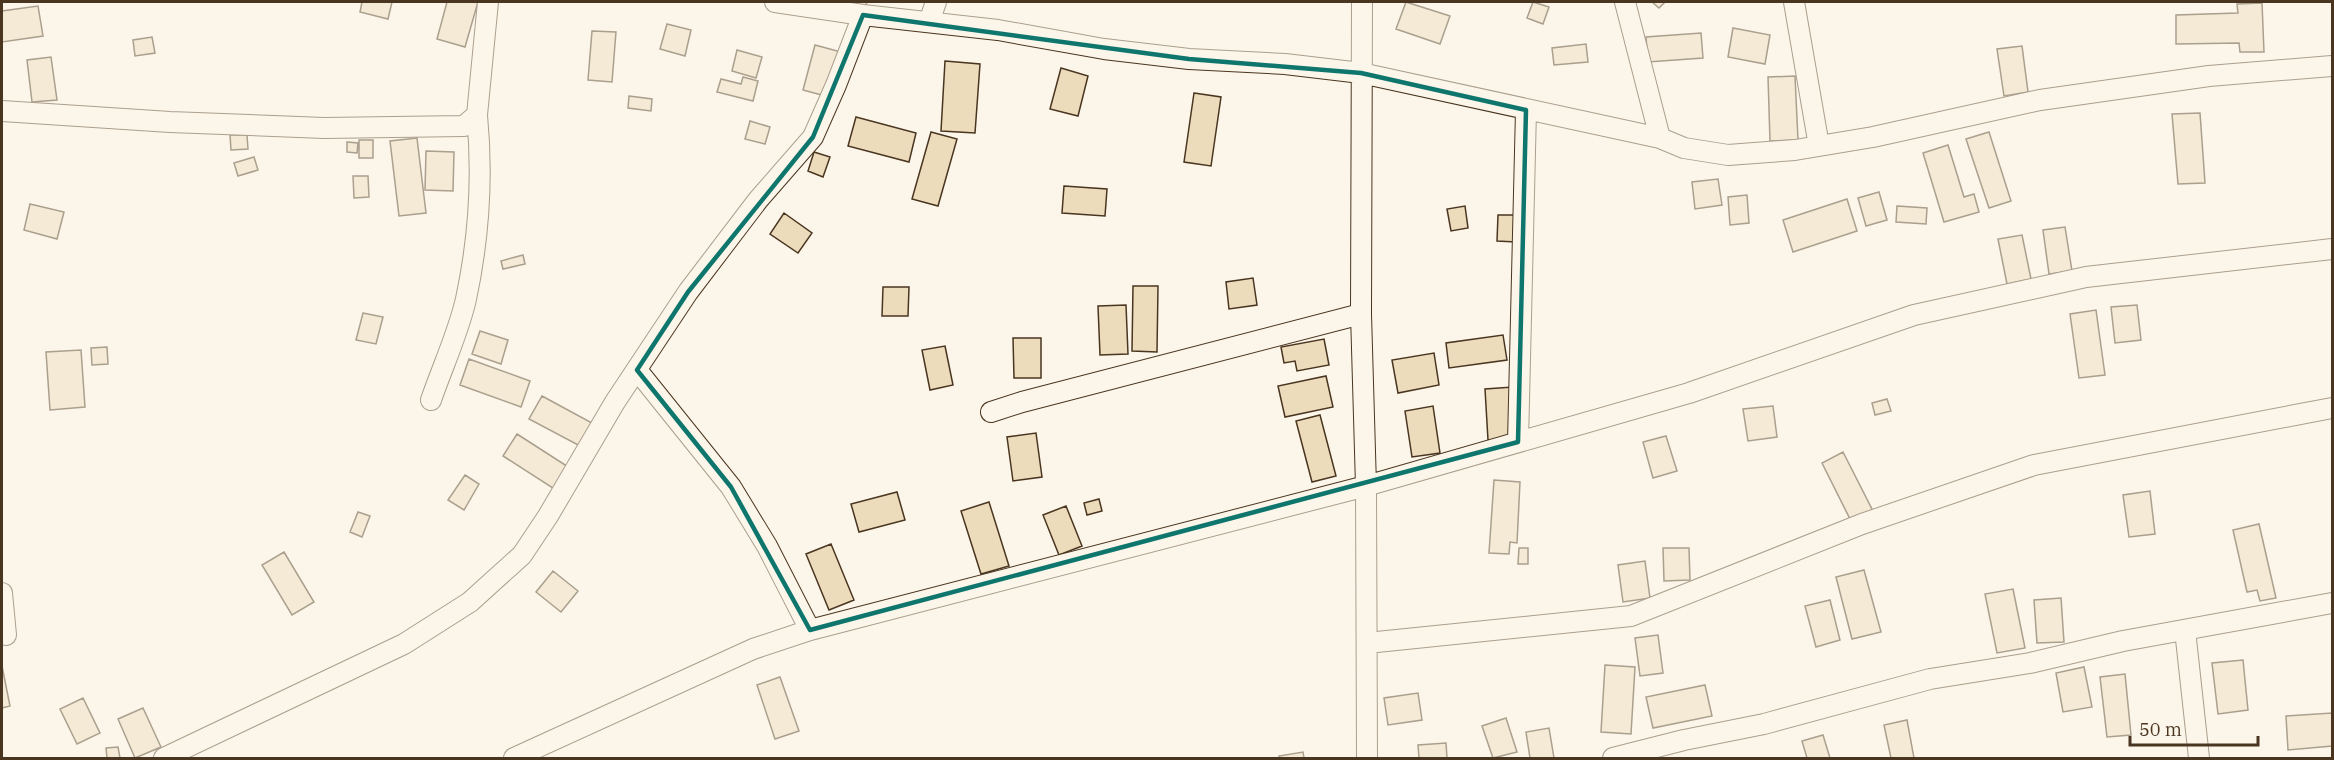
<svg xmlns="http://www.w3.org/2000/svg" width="2334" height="760" viewBox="0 0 2334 760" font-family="'IBM Plex Serif',serif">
  <rect width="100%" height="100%" fill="#fbf6e9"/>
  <path fill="#ecdcbc" stroke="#4a3520" stroke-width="1.5" d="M362,2H392L388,19L360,12Z
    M447,2H478L465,47L437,39Z
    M852,2H867L864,10L850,7Z
    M1406,2L1450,16L1440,44L1396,29Z
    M1533,2L1549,7L1543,24L1527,18Z
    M1652,2H1665L1659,8Z
    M2262,3L2264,52H2240L2239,43L2176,44V15L2238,13L2237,4Z
    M38,6L43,36L2,42V11Z
    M667,24L691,30L685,56L660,49Z
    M1733,28L1770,35L1765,64L1728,57Z
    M592,31L616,32L612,82L588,80Z
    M1701,33L1703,58L1648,62L1646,37Z
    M152,37L155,53L135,56L133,40Z
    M1586,44L1588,62L1554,65L1552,48Z
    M815,45L841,52L829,97L803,90Z
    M2022,46L2028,92L2004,96L1997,49Z
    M737,50L762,57L756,78L732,71Z
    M51,57L57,100L32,102L27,60Z
    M945,61L980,64L975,133L941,131Z
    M1061,68L1088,76L1078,116L1050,109Z
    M1795,76L1798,140L1770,141L1768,77Z
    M743,77L758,81L753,101L717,92L721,79L741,84Z
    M1194,93L1221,97L1211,166L1184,162Z
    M629,96L652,99L651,111L628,108Z
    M2200,113L2205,183L2178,184L2172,114Z
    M856,117L916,133L909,162L848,146Z
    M750,121L770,127L765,144L745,139Z
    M931,132L957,139L938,206L912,199Z
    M1989,132L2011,201L1989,208L1966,139Z
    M230,135H247L248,149L231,150Z
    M417,138L426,213L399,216L390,141Z
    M359,140H373V158H359Z
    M347,142L358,143L357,153L347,152Z
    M1948,145L1964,197L1974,194L1979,212L1944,222L1923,153Z
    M426,151L454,152L453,191L425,190Z
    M814,152L830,157L823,177L808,171Z
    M254,157L258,170L238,176L234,163Z
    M353,176H368L369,197L354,198Z
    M1718,179L1722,205L1695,209L1692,182Z
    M1064,186L1107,189L1105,216L1062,213Z
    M1879,192L1887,220L1866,226L1858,198Z
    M1747,195L1749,223L1730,225L1728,197Z
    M1847,199L1857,231L1793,252L1783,220Z
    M30,204L64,212L57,239L24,230Z
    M1465,206L1468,228L1451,231L1447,209Z
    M1897,206L1927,208L1926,224L1896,222Z
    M784,213L812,233L798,253L770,234Z
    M1498,215H1517L1516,242L1497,241Z
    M2065,227L2072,271L2049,274L2043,230Z
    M2022,235L2031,279L2007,284L1998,239Z
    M523,255L525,264L503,269L501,261Z
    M1253,278L1257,305L1229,309L1226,282Z
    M1133,286H1158L1157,352L1132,351Z
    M883,287H909L908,316H882Z
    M1126,305L1128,354L1100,355L1098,306Z
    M2137,305L2141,340L2115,343L2111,307Z
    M2096,310L2105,375L2079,378L2070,314Z
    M363,313L383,317L376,344L356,340Z
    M480,331L508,340L501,364L472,354Z
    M1503,335L1507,360L1449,368L1446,343Z
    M1013,338H1041V378H1014Z
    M1324,339L1329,365L1297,371L1295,361L1284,363L1281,347Z
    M945,346L953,385L930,390L922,350Z
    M107,347L108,364L92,365L91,348Z
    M81,350L85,407L50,410L46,352Z
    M1434,353L1439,385L1398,393L1392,360Z
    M469,359L530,381L521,407L460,385Z
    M1326,376L1333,407L1285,417L1278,386Z
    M1513,387L1517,439L1488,440L1485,389Z
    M542,396L592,423L580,446L529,419Z
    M1887,399L1891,411L1875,415L1872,403Z
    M1433,406L1440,453L1412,457L1405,411Z
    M1773,406L1777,437L1748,441L1743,409Z
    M1320,415L1336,476L1312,482L1296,421Z
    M1036,433L1042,477L1013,481L1007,437Z
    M517,434L573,470L559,492L503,456Z
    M1666,436L1677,471L1653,478L1643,442Z
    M1843,452L1874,513L1852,523L1822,463Z
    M465,475L479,484L464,510L448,500Z
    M1494,480L1520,482L1517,543L1510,542L1509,554L1489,553Z
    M2150,491L2155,534L2129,537L2123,495Z
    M897,492L905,520L859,532L851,504Z
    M1099,499L1102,511L1087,515L1084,503Z
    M989,502L1009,566L981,574L961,511Z
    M1066,506L1082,546L1059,555L1043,515Z
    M358,512L370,516L362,537L350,532Z
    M2259,524L2276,598L2260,601L2257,590L2247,592L2233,530Z
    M831,544L854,600L829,610L806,554Z
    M1519,548H1528V564H1518Z
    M1663,548H1689L1690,580L1664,581Z
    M284,552L314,602L292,615L262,565Z
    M1645,561L1650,598L1623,602L1618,565Z
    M1864,570L1881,632L1852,639L1836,577Z
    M553,571L578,591L561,612L536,592Z
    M2013,589L2025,648L1997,653L1985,594Z
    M2061,598L2064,642L2037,643L2034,600Z
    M1830,600L1840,640L1816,647L1805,606Z
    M1658,635L1663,673L1640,676L1635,638Z
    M2243,660L2248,710L2218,714L2212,663Z
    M1605,665L1635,667L1631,734L1601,732Z
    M2,666L10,706L2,708Z
    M2084,667L2092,707L2063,712L2056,673Z
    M2125,674L2131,735L2107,737L2100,677Z
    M780,677L799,731L775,739L757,685Z
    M1705,685L1712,716L1653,728L1646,697Z
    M1418,693L1422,720L1388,725L1384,698Z
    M83,698L100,733L77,744L60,709Z
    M143,708L161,747L135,758L118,719Z
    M2332,713V746L2288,750L2286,716Z
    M1506,718L1517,752L1493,758L1482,726Z
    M1907,720L1914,758H1891L1884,725Z
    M1549,728L1554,758H1530L1526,732Z
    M1823,735L1830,758H1807L1802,741Z
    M1446,743L1447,758H1419L1418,745Z
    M118,747L120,758H107L106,748Z
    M1303,752L1304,758H1280L1279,756Z"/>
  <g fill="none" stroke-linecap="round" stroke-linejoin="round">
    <g stroke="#4a3520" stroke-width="22">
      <path id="minor" d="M775,2L863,15L998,30L1104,49L1189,59L1285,64L1361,73L1660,138L1684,148L1728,155L1795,150L1873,137L2040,100L2209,76L2332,66
        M1362,2L1361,314L1366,486L1367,758
        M1625,2L1660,138
        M1794,2L1819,146
        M929,22L936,2
        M2,111L170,122L324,128L464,126L477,115L488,2
        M637,370L731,487L767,546L810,630
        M431,400C442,368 459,331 466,299C479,238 483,177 477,115
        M991,412L1022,402L1361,314
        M1518,442L1526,110
        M2,593L6,635
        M2185,630L2199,758
        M1367,643L1631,616L1862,524L2034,465L2332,408
        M164,758L404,644L470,602L522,555L548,516L615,402L688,292L758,200L813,137L836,85L863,15
        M514,758L753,649L810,630L1366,486L1689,393L1914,315L2086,277L2332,249
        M1613,758L1684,740L1764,724L1930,679L2030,663L2123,641L2332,603"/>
    </g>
    <use href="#minor" stroke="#fbf6e9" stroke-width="20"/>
  </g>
  <path d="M0 0H2334V760H0ZM863,15L1189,59L1361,73L1526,110L1518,442L810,630L731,487L637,370L688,292L813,137Z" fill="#fbf6e9" fill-opacity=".55" fill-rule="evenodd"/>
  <path fill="none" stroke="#0f766e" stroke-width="4.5" stroke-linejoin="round" d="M863,15L1189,59L1361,73L1526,110L1518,442L810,630L731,487L637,370L688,292L813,137Z"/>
  <rect width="2334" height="760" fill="none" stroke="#4a3520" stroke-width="6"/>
  <path d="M2130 736v9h128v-9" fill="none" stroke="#4a3520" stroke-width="3"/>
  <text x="2139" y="736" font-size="18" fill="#4a3520" stroke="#fbf6e9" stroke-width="4.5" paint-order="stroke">50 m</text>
</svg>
